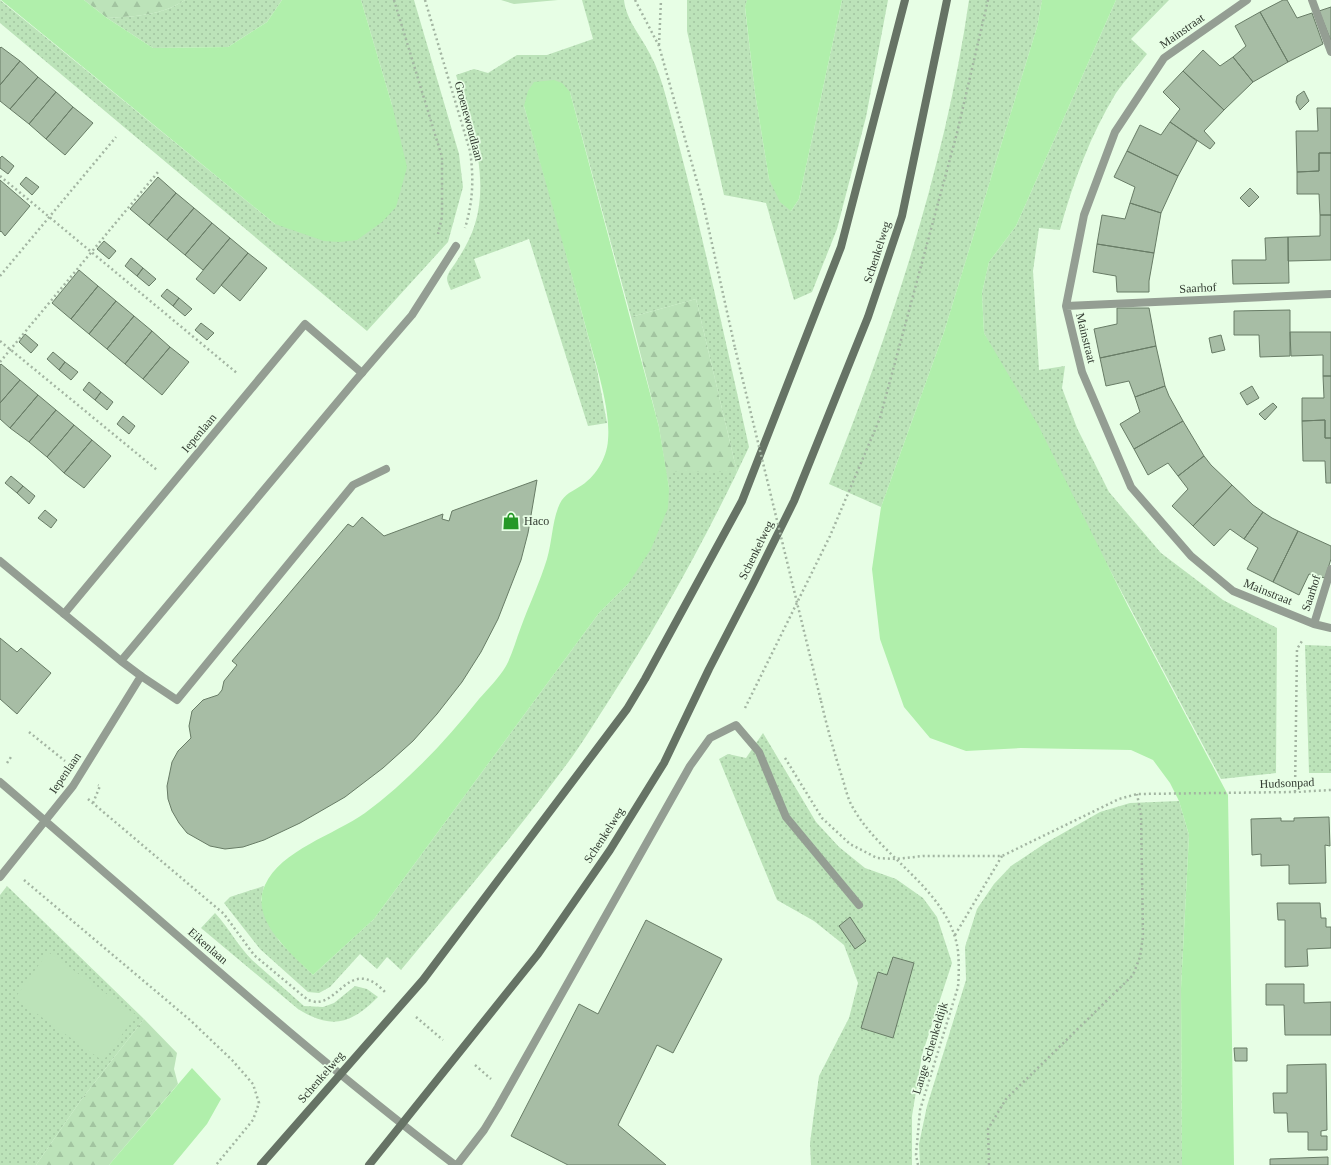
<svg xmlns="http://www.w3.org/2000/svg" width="1331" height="1165" viewBox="0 0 1331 1165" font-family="'Times New Roman',serif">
  <defs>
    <pattern id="grass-dots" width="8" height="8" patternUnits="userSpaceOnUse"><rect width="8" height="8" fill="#bce3b9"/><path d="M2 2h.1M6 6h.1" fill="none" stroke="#a2c4a0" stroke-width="1.8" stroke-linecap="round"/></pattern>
    <pattern id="forest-firs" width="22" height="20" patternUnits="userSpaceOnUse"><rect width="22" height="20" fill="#bce3b9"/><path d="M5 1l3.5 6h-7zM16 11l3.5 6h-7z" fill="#a2c4a0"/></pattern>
  </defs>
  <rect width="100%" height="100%" fill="#e7fee5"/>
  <path fill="url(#grass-dots)" d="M0,0L275,224L392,105L361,0H414L459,154L463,187L448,242L367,331L0,23Z
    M185,0H282L267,22L228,47L153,48L107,18C135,16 161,16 185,0Z
    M582,0H624C626,20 641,36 650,54C657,67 662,82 666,97C698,212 723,330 749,447C708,535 661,620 608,702C596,720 585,739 572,757C518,831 459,900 401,970L387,957L377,969L360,954L330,987L319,993L308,992L260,949L224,903L230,897L264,886L261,900L279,941L313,975L374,919L599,613L628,584L669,488L666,472H737L696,299L631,317L570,92L524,106L558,223L597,370L607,423L588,426L529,239L474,259L481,278L451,290C449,286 447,282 447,278C448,272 453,267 456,262C464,250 471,237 475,224C490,174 470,123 456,75L474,69L488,73L517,55H547L593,39Z
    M687,0H747L745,8L755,93L769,179L791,211L799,199L842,0H888L866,117L837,229L812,292L794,300L766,203L724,195L687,31Z
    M969,0H1042L1037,27L944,332L881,507L829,484C892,327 945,167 969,0Z
    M1116,0H1169L1131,39L1147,54C1137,67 1125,80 1116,93C1090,136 1073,182 1060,230L1039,228L1033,271L1039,370L1065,366L1062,388L1077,428L1109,492L1161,553L1223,600L1277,628L1276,773L1221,779L984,333L982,293L989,262L1016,226Z
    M1305,645L1331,646V773H1309Z
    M763,733L816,822L839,847L865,868L896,879L923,898L937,917L952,963L922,1055L912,1116V1165H811L810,1143L819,1076L849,1018L858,983L844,945L814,921L777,900L719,759L728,754L746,758Z
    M1179,801L1189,835L1181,988L1182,1165H920L919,1144L927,1106L966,980L965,947L977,909L994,884L1011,866L1044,844L1100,812L1130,803Z
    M7,886L144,1019L81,1100L36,1165H0V895Z
    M215,913C229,928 238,946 252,960L304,1006L323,1007L334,1003L355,986L367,989L378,997C351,1024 332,1030 298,1009L201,928Z"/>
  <path fill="url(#forest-firs)" d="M84,0H185C161,16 135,16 107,18Z
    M696,299L737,472H666L659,427L631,317Z
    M144,1019L177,1053L174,1069L178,1084L109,1165H36L81,1100Z"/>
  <path fill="#bce3b9" d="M501,0H558L514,4Z
    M48,952L136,1015L103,1061L15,998Z"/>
  <path fill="#b0efab" d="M1,0H84L107,18L153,48L228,47L267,22L282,0H361L392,105L407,167L396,207L382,222L357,240L340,242L324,241L275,224Z
    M747,0H842L799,199L791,211L780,202L769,179L755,93L745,7Z
    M1042,0H1116L1016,226L989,262L982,293L984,333L1038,425L1128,606L1228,795L1234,1165H1182L1181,988L1189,835L1179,801L1170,783L1153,760L1131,750L1021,748L966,751L930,738L904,707L880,639L872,569L881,507L944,332L1037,27Z
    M554,80L562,83L570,92L659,427L669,488L668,508L651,549L628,584L599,613L374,919L313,975C291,953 249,920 265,885C281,850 334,835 365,813C408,781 446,741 479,699C488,689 499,678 506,666C512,655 516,640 521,627C529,605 540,582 547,559C552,542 552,524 558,508C562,496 569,493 579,487C595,478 607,458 608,440C611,407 594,359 586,328C566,253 545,180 524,106L528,91L534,82Z
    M192,1068L221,1099L207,1124L173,1165H109Z"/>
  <path fill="#a7bda5" stroke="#687c66" d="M1283,0H1287L1297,18L1312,13L1323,44L1288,62L1260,12Z
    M1331,7V41L1319,11Z
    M1260,12L1288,62L1253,82L1233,57L1246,46L1235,26Z
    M1,47L20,61L0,85V48Z
    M1203,50L1220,66L1233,57L1253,82L1224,110L1183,71Z
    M20,61L38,77L10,109L0,101V85Z
    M1183,71L1224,110L1204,131L1215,143L1210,149L1170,122L1180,109L1163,92Z
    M38,77L56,92L29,124L10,109Z
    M1304,91L1309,101L1300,110L1296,102L1297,96Z
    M56,92L73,107L46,139L29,124Z
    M73,107L93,123L65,155L46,139Z
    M1317,108H1331V153H1319V171L1297,172L1296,131H1318Z
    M1170,122L1197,141L1178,176L1127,151L1140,125L1161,135Z
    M1127,151L1178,176L1161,213L1130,203L1135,187L1114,177Z
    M1319,153H1331V215H1320L1319,194H1297V172L1319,171Z
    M2,156L14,166L8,174L0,168V158Z
    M26,177L39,187L32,195L20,184Z
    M158,177L176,193L149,225L130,209Z
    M0,180L30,206L5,236L1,231L0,232Z
    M1250,188L1259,197L1249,207L1240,198Z
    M176,193L194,208L167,240L149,225Z
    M1130,203L1161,213L1154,253L1097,244L1102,215L1125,219Z
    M194,208L212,223L185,255L167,240Z
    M1320,215H1331V260L1288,261V237L1320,236Z
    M212,223L230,238L203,270L185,255Z
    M1288,237L1289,283L1233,284L1232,260H1266L1265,238Z
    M230,238L248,253L214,294L196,279Z
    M104,241L116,251L109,259L97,249Z
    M1097,244L1154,253L1149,281V292H1117L1116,276L1093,272Z
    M248,253L267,268L240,301L221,285Z
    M131,258L143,268L137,276L125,266Z
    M143,268L156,279L149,286L137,276Z
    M79,270L98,286L71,319L52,303Z
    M98,286L116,301L89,334L71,319Z
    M167,289L179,298L173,306L161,296Z
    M179,298L192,309L185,316L173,306Z
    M116,301L134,316L107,349L89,334Z
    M1117,308H1149L1156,346L1100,358L1094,329L1117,324Z
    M1290,310V356L1260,357L1259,335H1234V311Z
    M134,316L152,331L125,364L107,349Z
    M201,323L214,333L207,340L195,330Z
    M152,331L170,347L143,379L125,364Z
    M1290,332H1331V376H1323V355L1291,356Z
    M25,334L38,345L31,353L19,342Z
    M1221,335L1225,350L1212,353L1209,338Z
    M1156,346L1165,386L1135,397L1129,381L1106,386L1100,358Z
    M170,347L189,362L162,395L143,379Z
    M53,352L65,362L59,370L47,359Z
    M65,362L78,372L71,380L59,370Z
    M1,364L20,380L0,403V365Z
    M1323,376H1331V438H1325V420L1302,421V398H1324Z
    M20,380L38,395L10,428L0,419V403Z
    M89,382L101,392L95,400L83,390Z
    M1165,386L1169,396L1183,421L1134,449L1120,424L1140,412L1135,397Z
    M1252,386L1259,398L1247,405L1240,393Z
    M101,392L113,402L107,410L95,400Z
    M38,395L56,410L29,442L10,428Z
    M1273,403L1277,407L1265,420L1259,414Z
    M56,410L74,425L47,457L29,442Z
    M123,416L135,426L129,434L117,424Z
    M1325,420V438H1331V483H1326L1325,461H1303L1302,421Z
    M1183,421L1204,456L1178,476L1168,463L1148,475L1134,449Z
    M74,425L92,440L64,473L47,457Z
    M92,440L111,456L84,488L64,473Z
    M1204,456L1211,465L1232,485L1193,526L1172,506L1188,489L1178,476Z
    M11,476L23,486L17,493L5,483Z
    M537,480L528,533L521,560L498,619L481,652L462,682L437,714L413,741L383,768L345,797L300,823L264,840L243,847L225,849L210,846L187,833L179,823L172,811L168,799L167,786L172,762L178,751L191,738L189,726L192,711L203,700L218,695L222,690L224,681L237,665L232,661L348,524L353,527L362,517L384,536L443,514L442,519L449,521L452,511Z
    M1232,485L1253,505L1263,512L1244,539L1230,529L1214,546L1193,526Z
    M23,486L35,496L29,504L17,493Z
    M45,510L57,520L51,528L38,518Z
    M1263,512L1272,518L1298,531L1273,582L1247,569L1258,548L1244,539Z
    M1298,531L1331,546V559L1325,578L1309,574L1299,595L1273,582Z
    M0,638L17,652L21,648L51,673L17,714L0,699Z
    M1329,817L1330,846L1325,845L1326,883L1289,884V865L1261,866V854L1252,855L1251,819L1281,818V821H1294V818Z
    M1277,903H1320L1321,918H1326V927H1331V948L1307,949L1308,966L1285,967V920H1278Z
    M850,917L866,941L855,949L839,926Z
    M646,920L722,959L673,1053L657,1045L618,1125L666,1165H568L511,1136L579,1004L598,1014Z
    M893,957L914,963L893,1038L861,1028L878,972L887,975Z
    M1266,984H1304V1003L1331,1002V1035H1285L1284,1005H1266Z
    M1234,1048H1247V1061H1235Z
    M1326,1064L1327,1130L1321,1131V1136H1327V1150H1308V1132H1288L1287,1113H1274L1273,1093H1287V1065Z
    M1328,1157V1165H1270V1159Z"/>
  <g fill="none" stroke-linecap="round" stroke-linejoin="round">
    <path stroke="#a3b5a2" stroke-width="2.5" stroke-dasharray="2 3" stroke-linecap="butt" d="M394,0L442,157V217L438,234
      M425,0L470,151C474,178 473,202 465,228
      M635,0L659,46L703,203L735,348
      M659,45L661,0
      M0,176L238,374
      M0,276L116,137
      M0,341L157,470
      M0,362L158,172
      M821,701C827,727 834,752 842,777C845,786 847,797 852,806C879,857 950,890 958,951C959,963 959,975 958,987L920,1110L916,1155L918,1165
      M745,708L830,536L880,418L957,133L988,0
      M29,732L65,761
      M785,758L822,818L850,844L877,858L896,859L923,856H1002L1119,799L1137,794L1295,792L1331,790
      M7,763L11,757
      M1295,792L1297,649L1302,641
      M88,799L224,914L254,955L308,1000C311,1001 315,1002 317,1002C337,1001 348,970 371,981C376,983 382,989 386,993
      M93,803L100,786L98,785
      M24,880L190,1020L232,1060L253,1084L259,1103L253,1120L216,1165
      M955,935L1002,856
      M416,1017L443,1040
      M475,1065L491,1079
      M989,1165L988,1129L1006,1099L1133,975L1140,957L1143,936L1141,815L1137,794"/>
    <path stroke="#949e93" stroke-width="8" d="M64,614L305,324L362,373
      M141,676L177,700L353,485L386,469"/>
    <path stroke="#949e93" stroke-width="8" d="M1247,0L1164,58L1115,132L1084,215L1066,306L1082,372L1131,487L1191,556L1233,591L1314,624L1331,628
      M1312,0L1331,52
      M1066,306L1331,294
      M0,561L121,661
      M1314,624L1331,569
      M0,782C151,911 297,1045 455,1165
      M0,877L73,786L141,676L121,661L355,381L412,315L456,246
      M457,1165L484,1130L498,1107L690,766L710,738L736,725L759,752L786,817L859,905"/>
    <path stroke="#667365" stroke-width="8" d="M261,1165L423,980L627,709L645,679L742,501L841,247L905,0
      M369,1165L538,954L610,850L664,763L709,669L753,584L794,501L868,317L902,216L947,0"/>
    <path stroke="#a3b5a2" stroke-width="2.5" stroke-dasharray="2 3" stroke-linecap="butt" d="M735,348L821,701"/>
  </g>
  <defs>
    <g id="shop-bare" transform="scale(1.38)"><path d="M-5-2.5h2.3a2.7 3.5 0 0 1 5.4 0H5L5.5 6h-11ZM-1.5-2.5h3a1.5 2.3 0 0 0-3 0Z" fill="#259826" stroke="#e7fee5" stroke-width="2.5" paint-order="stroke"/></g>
  </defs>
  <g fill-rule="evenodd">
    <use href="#shop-bare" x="511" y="521"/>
  </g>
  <g text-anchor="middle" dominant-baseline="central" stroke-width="3.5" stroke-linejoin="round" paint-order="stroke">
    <g font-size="12" fill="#323b31" stroke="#e7fee5">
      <text transform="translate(1182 31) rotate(-35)">Mainstraat</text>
      <text transform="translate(469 121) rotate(75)">Groenewoudlaan</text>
      <text transform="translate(877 252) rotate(-72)">Schenkelweg</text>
      <text transform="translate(1198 288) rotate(-3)">Saarhof</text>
      <text transform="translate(1086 338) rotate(76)">Mainstraat</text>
      <text transform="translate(199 433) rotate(-50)">Iepenlaan</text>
      <text transform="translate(756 550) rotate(-64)">Schenkelweg</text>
      <text transform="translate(1268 592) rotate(22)">Mainstraat</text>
      <text transform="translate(1311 593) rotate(-72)">Saarhof</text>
      <text transform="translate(65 773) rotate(-56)">Iepenlaan</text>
      <text transform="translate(1287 783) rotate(-2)">Hudsonpad</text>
      <text transform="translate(604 835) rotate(-57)">Schenkelweg</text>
      <text transform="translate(208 946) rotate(41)">Eikenlaan</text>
      <text transform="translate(930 1048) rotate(-73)">Lange Schenkeldijk</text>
      <text transform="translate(321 1077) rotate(-49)">Schenkelweg</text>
    </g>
    <g font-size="12" fill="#323b31" stroke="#e7fee5" text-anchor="start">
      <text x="524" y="521">Haco</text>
    </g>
  </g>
</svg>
